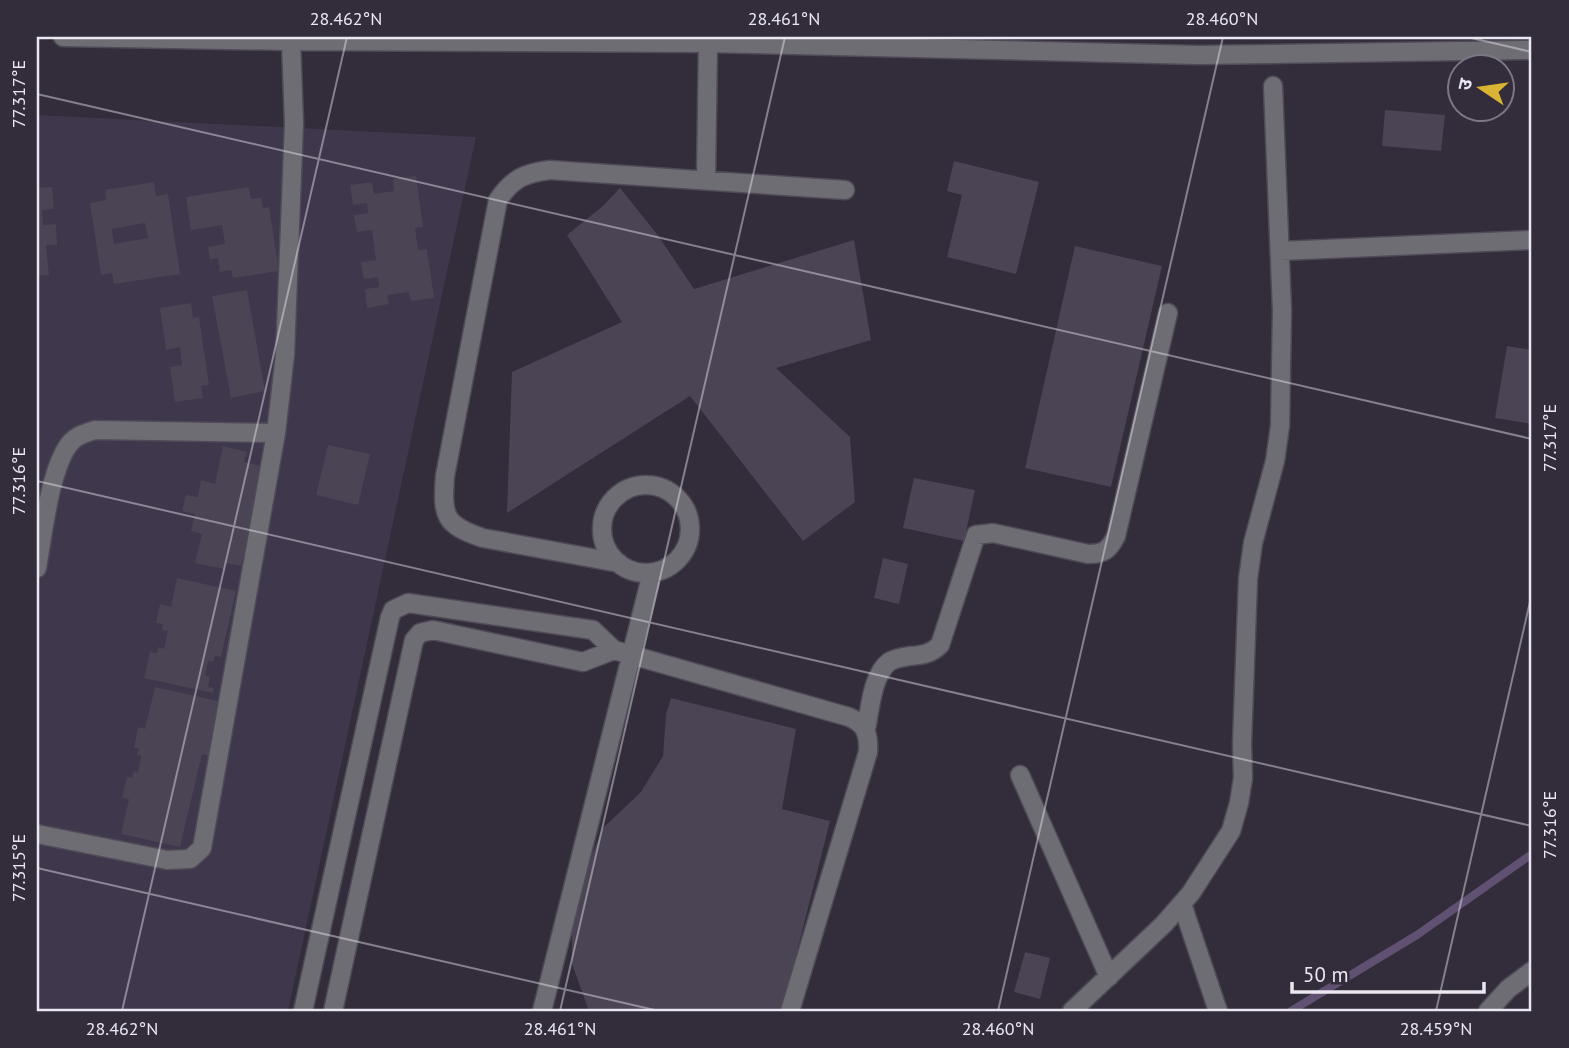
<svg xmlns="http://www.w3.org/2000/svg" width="1569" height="1048" viewBox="0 0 1569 1048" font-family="'PT Sans','Noto Sans Devanagari',sans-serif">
  <rect width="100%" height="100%" fill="#322c3b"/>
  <path fill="#3f374b" d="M37,115L476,137L288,1011H37Z"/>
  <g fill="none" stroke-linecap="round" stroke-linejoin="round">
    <path stroke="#605172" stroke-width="8" d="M1291,1011L1417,935L1532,854"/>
  </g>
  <path fill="#4a4454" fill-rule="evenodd" d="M1385,110L1445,115L1441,151L1382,146Z
    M954,161L1039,182L1016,274L947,257L962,195L947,191Z
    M416,176L423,227L415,228L418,250L427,249L434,298L411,301L409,292L387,295L389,304L367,308L365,289L379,287L378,277L364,279L361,262L376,260L372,230L357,232L354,215L368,213L367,203L353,205L350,185L372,182L374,194L394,191L393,179Z
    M154,182L156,196L168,194L180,274L114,284L112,273L101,275L90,203L106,200L105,190ZM145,223L148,238L114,244L112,229Z
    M52,187L54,209L42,210L43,225L56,224L57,245H46L49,275L37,276V188Z
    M249,187L251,199L261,198L263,208L269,207L279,271L233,278L231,270L220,272L218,258L210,259L208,247L225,244L222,225L191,230L186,197Z
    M620,188L657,234L694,289L854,240L871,340L776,368L850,437L855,502L803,541L690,396L507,513L512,372L622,322L567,235L604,205Z
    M1075,246L1162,266L1111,487L1025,468Z
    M247,290L265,391L231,398L212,296Z
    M191,303L193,318L199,317L209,385L201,386L203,398L175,402L170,367L182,365L180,347L166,350L160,308Z
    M1507,346L1532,350V424L1495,418Z
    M328,445L370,454L358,505L316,495Z
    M223,446L247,452L244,462L265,467L241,566L225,563L224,569L195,563L202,534L191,531L195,514L182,511L186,495L198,497L201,480L215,484Z
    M914,478L975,490L964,541L903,528Z
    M883,558L908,564L899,604L874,598Z
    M177,578L236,591L221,657L215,656L213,662L208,661L205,676L210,677L208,687L214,688L213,693L144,678L150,652L157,653L158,647L164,649L168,631L162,630L163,624L156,623L160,604L171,607Z
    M155,687L227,703L215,757L202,754L180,847L121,834L129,799L122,798L127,777L132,778L134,771L138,772L141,756L137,755L139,749L134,748L138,727L145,729Z
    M671,698L796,729L782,809L830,821L782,1011H589L572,964V904L603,828L641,792L663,756L666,714Z
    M1025,952L1050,958L1040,999L1014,992Z"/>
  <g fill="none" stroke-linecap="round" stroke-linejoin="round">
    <g stroke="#504a58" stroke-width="21">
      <path id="minor" d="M63,37L291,41L708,43L1198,55L1532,50
        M706,179L708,43
        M1280,251L1532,240
        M602 529a44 44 0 1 1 88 0a44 44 0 1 1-88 0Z
        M619,563L483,538C444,525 442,516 445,476L498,200C513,178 525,173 550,170L845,190
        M37,568C43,535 50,466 71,442C77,435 86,433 95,430L276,433
        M614,650L849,717C866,724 869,735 868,752L790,1011
        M866,729C870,710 872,675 889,662C895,658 903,657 910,656C922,655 931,654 940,645L976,535L993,533L1088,554C1104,554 1109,550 1116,536L1168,313
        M1020,775L1109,977
        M37,834L167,860L190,859L202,848L276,433L285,355L294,123L291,41
        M1182,904L1218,1011
        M303,1011L390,617L393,610L408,603L593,630L614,650L583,662L433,630L420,633L414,640L333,1011
        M542,1011L652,573
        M1072,1011L1164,924L1191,893L1231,831L1239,803L1243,778L1242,744L1248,579L1253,543L1275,461L1280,426L1282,311L1273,86
        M1488,1011L1508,989L1532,971"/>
    </g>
    <use href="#minor" stroke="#6f6d74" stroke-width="18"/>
  </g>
  <path fill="none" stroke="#ebe7f1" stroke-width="2" stroke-opacity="0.45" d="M1467,37L1532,52M37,94L1532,439M37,481L1532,826M37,868L659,1011M122,1011L347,37M560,1011L785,37M998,1011L1223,37M1436,1011L1532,593"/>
  <rect width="1569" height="1048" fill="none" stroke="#322c3b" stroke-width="77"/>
  <g transform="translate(1481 88) rotate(283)"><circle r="33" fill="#322c3b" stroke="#7c7784" stroke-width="2"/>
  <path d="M0-5L12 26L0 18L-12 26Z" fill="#d9b334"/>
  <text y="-10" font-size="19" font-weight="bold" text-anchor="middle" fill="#ebe7f1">उ</text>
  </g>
  <path d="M1292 982v10h192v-10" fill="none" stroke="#ebe7f1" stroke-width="3.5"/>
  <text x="1303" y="982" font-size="21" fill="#ebe7f1" stroke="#322c3b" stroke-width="5" paint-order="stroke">50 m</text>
  <rect x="38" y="38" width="1492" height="972" fill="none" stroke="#ebe7f1" stroke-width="2.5"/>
  <g font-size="18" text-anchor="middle" fill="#ebe7f1">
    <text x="346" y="25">28.462°N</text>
    <text x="784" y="25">28.461°N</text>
    <text x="1222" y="25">28.460°N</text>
    <text transform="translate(19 94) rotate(-90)" y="6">77.317°E</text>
    <text transform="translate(1550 438) rotate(-90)" y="6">77.317°E</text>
    <text transform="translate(19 481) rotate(-90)" y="6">77.316°E</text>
    <text transform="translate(1550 825) rotate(-90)" y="6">77.316°E</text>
    <text transform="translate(19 868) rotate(-90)" y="6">77.315°E</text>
    <text x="122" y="1035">28.462°N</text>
    <text x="560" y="1035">28.461°N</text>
    <text x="998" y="1035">28.460°N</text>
    <text x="1436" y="1035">28.459°N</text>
  </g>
</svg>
